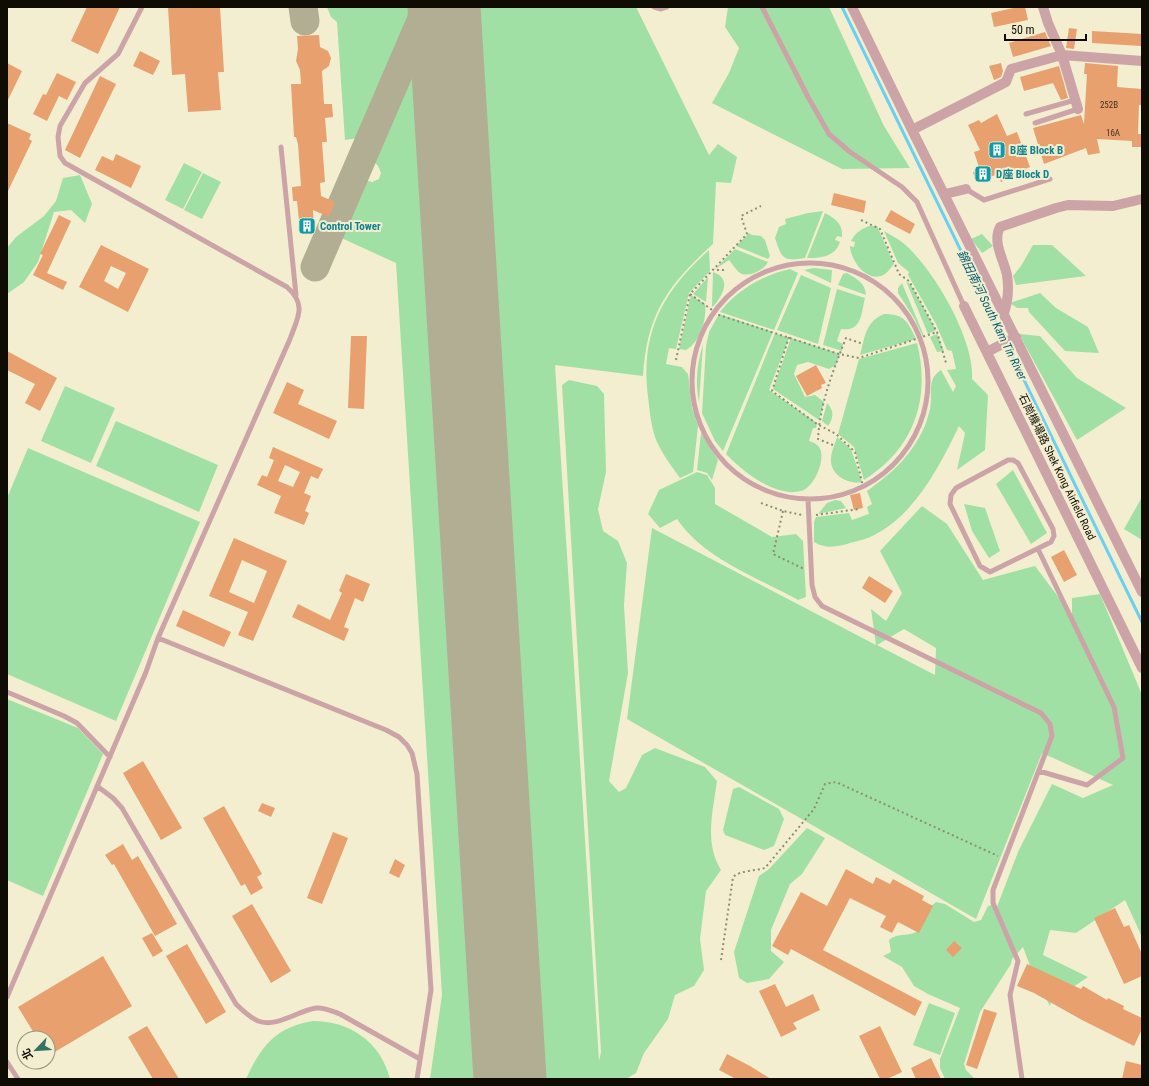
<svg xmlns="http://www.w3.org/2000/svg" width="1149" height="1086" viewBox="0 0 1149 1086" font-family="'Roboto Condensed','Noto Sans TC',sans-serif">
  <rect width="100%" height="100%" fill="#f3eecf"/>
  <path fill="#a1e0a5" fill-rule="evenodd" d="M327,7H417V13L365,137L345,140L337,22L331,17Z
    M475,7H636L709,155L718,144L737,157L731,183L716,182L713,244C668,285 647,313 643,376L555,365L599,1061L601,1052L562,385L569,380L597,386L604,394L606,472L598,509L603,531L618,541L627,563L624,605L628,673L609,781L619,792L626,788L642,755L655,748L705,767L717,781C713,811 704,843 721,870L706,891L700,939L704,970L694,986L675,995L668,1019L644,1053L636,1073L626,1079H542Z
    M728,7H829L884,126L910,168L842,169L712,103L729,73L739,48L725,27Z
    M420,41L484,1079H430L442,995L396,263L337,236L360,179L372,182L379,179L381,173L378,166L370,157Z
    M184,163L202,172L183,209L165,200Z
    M203,173L221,182L202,219L184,210Z
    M80,175L92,204L85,223L71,210L54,212L38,262L24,282L7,294V248L16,237L44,216L56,201L63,178Z
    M823,211L805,258C782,262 782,258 775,238L779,227L786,224L785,219L808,213Z
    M825,213C836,219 843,224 842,237L837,236L835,240L840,242C835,257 821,258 807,258Z
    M869,226H877L894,264C891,267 888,272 885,274C868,285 850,260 850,246L854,247L855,242L851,241C855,233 861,229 869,226Z
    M884,231C890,235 897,238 902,242C933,267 975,340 972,379L988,395L985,450L957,470L965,433L959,426C941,464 915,514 876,534C868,539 858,541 850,543C838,547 825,549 814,542V522L816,517L849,513L852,520L869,514L867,507L872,504L867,491C892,473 909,458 923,430C926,424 928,416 930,409C933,394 926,379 941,370L953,392L956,386L947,370L956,369L952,351L947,350L936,324L908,275L909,272L898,263Z
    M749,233L752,235L761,236L765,240L770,256L768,259L736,246Z
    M982,234L993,246L982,253L971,239Z
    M1033,245H1052L1086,276L1016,285L1013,276L1021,266Z
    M735,249L768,262C764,270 749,278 740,273C736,270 732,264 729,260L714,270Z
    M709,250L710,271L689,293L676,349L669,348L666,364L682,367L688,374L692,407L698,426L693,472L680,478C672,467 663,455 657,442C651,428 650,412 648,397C640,333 662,292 709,250Z
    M814,268L832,270L831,283L804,270Z
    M790,269L798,273L774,330L720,312C737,290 763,275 790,269Z
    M713,272C733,279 722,296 713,307L712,306Z
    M847,273C857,279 865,283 866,295L838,285L843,274Z
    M801,275L831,288L818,344L777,330Z
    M708,277L706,302L693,294Z
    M906,281L911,285L936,330L928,334Z
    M902,283L924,336L923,337L914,318L898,293V288Z
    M837,289L865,298C861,314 862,332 841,329L837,341L843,344L842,351L823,345Z
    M1040,293L1056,308L1088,327L1099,353L1065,351L1029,312L1028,308H1017L1010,303Z
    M691,295L705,304C707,319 700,343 686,350L679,349Z
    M719,314L773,332L723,451L715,441L702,413L706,346L709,332Z
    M884,314C905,314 908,322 916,339L860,355C865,337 865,322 884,314Z
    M775,333L789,338L769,390L817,423L816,428H813L809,441C813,442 817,444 819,447C827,458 814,488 801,491C776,498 742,471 726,454Z
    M937,334L944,351L937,352L930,337Z
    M1019,334L1040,336L1077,378L1126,408L1077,440Z
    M791,338L840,354L836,365L829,369L808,362L797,365L794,374L805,397L815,395L824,402L819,420L773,389Z
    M917,343C931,399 914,449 864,480L854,447L838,434L859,359Z
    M703,344L699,402C695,382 697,364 703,344Z
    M65,386L115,408L91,463L41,441Z
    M827,403C834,410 834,418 828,426L822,421Z
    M116,421L218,465L199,512L96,466Z
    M701,433L718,460L712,480L707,473L697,470Z
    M837,437L851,449L862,482C848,485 830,475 831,459C831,452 835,444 837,437Z
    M28,448L200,522L116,721L7,674V498Z
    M1013,470L1047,533L1031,544L996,484Z
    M697,472L707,475L715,488V504L772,537L796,534L803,541L806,597L798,600C758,578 703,558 677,519L660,528L648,514L659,490Z
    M1142,497V540L1124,529Z
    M835,500L841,501L846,508L818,514L827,503Z
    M964,504L985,508L1000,551L989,558L972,531Z
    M922,506L947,524L983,580L1035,566L1072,615V598L1100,594L1142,695V937L1125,900L1076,933L1050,930L1043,955L1088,977L1073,987L1058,982L1050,1006L1033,974L1023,947L1012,959L1011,964L980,1012L964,1064L966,1070L975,1079H945L940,1068V1059L960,1008L928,994L914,986L902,967L883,956L891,952L889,940C898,932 912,937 919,930C926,921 926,909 936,902L945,904L974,922L981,920L988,906L992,905L995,912L1018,852L1052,784L1083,798L1113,785L1042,753L976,919L627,719L652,528L876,645L871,609L886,621L902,593L880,551ZM904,629L936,648L935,675L877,645Z
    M7,699L78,728L103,754L43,896L7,880Z
    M739,787L779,809L784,819L774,846L764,850L725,835L723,830L733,789Z
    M807,828L825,838L802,874L790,884L771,930V951L784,962L769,979L747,983L739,978L734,952L759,876L769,869Z
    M929,1003L955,1013L940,1055L913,1045Z
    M313,1021C350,1021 381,1042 390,1079H246C261,1046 276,1027 313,1021Z"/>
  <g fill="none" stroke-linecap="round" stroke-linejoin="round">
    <path stroke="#69d0f2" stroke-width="3" d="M842,7L1142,622"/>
    <path stroke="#b2ae94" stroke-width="29" d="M303,7L305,21
      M315,267L427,7"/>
    <path stroke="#b2ae94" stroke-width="73" d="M444,7L510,1079"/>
  </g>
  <path fill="#e7a06e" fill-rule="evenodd" d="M87,7H120L98,54L71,41Z
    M168,7H220L224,72H218L221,110L188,112L185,74L172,75Z
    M1018,7H1025L1028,20L994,27L991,13Z
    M1069,28L1077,29L1074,49L1066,48Z
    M1092,31L1142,34L1141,46L1092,43Z
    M1045,32L1051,46L1013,57L1009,43Z
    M319,35L320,47L328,51L331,58L329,66L322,71L324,104H332L333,117L325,118L327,142H322L325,182L320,183L321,196L335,202L329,217L313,210L314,230L308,233L300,231L297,201H293L292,187L301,186L298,144L296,137H294L291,84H301L300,70L296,61L298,49L297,36Z
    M140,51L160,61L153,75L133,66Z
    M7,63L22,71L7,102Z
    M1001,63L1003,71L1001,77L994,80L989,66Z
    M1085,63L1118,66L1117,87L1142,89V105H1139L1138,134H1142V147H1132V141L1097,139L1100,153L1088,155L1086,148L1044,164L1033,128L1081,115L1084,124L1087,74H1084Z
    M1059,66L1068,98L1061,100L1053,83L1024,91L1020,77Z
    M57,73L76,82L67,100L59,96L47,121L33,114L43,94L46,95Z
    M100,76L116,84L80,158L65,150Z
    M997,114L1007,136L1017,132L1030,167L1018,172L1019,175L1001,182L998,174L976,182L973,172L980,170L974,152L980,150L968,125L979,120L981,123Z
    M7,123L31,134L29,139L32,141L7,193Z
    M116,154L141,166L131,188L95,170L102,156L113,161Z
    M834,193L866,201L864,213L831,205Z
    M891,210L915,224L910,234L885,221Z
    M59,215L71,221L47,273L67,282L63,290L33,275L43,255L40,254Z
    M101,245L149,269L128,312L79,287ZM111,266L126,273L118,289L104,281Z
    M351,336H367L364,409L348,408Z
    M7,351L57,378L40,411L25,403L35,384L7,370Z
    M816,365L826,383L821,385L822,388L807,396L796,376Z
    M287,382L304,390L298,404L337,421L329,439L273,413Z
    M273,447L323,469L318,479L311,476L304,493L311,496L305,511L309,513L304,525L274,513L281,496L257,485L262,475L267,477L274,460L269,458ZM285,465L300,472L293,487L278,481Z
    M860,493L863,508L854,510L850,495Z
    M234,538L287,561L253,641L238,635L248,612L209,596ZM242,560L267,571L254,603L229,592Z
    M1064,550L1077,575L1064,582L1051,557Z
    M346,574L370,584L363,602L355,598L344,627L349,629L344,641L292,617L298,604L330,620L342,593L339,591Z
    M869,576L893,591L885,603L862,588Z
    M183,610L231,632L224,647L176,626Z
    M143,761L182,828L161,840L123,773Z
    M262,803L275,808L271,817L258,811Z
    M224,806L262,874L257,877L263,888L251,895L245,884L241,886L203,818Z
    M333,832L348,838L322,904L307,898Z
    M123,844L132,860L138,856L177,924L155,936L114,864L112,865L105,855Z
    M395,859L405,865L399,878L389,873Z
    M846,869L873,884L876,877L890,884L893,879L924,896L922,900L933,906L919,933L898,922L892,933L880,927L886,916L850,898L823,950L922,1002L915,1016L791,949L788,955L772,946L801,892L827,906Z
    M252,904L291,971L271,983L232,916Z
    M1115,908L1124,927L1129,925L1142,954V976L1124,984L1094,918Z
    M152,933L163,951L153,957L142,938Z
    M954,941L962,948L953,957L946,950Z
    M187,944L226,1012L206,1024L166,956Z
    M103,956L132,1006L48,1056V1038H37L18,1007Z
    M1027,964L1081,989L1083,986L1107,1000L1108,998L1124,1006L1123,1009L1142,1018V1029L1134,1046L1082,1020L1034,993L1017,986Z
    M775,984L786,1007L813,994L820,1010L793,1023L797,1029L781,1037L759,991Z
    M984,1009L997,1013L977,1069L966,1065Z
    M147,1026L179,1079H153L128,1037Z
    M880,1026L902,1072L887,1079H880L859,1036Z
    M727,1054L750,1066L771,1079H736L719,1070Z
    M931,1058L941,1079H916L911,1068Z
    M1126,1061L1142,1065V1079H1122Z"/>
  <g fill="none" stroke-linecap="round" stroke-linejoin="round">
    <path stroke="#8f8c76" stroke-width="2" stroke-dasharray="2 3" stroke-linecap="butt" d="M861,220L880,229L899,274L909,281L937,332L946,363
      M712,270H724
      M690,294L719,315L839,354L859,358L937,332
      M789,337L772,391L817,424L836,434L855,452L863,487
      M676,360L690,294L747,234L741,216L761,206
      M833,445L818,439C820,403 833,371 846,338L863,344
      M761,503L783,511L802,515
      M783,511L773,554L804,569
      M816,515L859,509
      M721,960L733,877C741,870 755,871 765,868L814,809L825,784L836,782L998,856"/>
    <path stroke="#cca4a8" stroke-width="5" d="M654,7L661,9L667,7
      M762,7L808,97L829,134L850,152L902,187L917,202L964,306
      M1026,114L1075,100
      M1035,123L1078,109
      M281,147L296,295
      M966,189L984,200L1050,179
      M692 381a118 118 0 1 1 236 0a118 118 0 1 1-236 0Z
      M1008,460H1013L1018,463L1053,529L1054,536L1051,542L990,572L980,566L950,504L951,495L956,488Z
      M808,499L812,585L815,597L822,606L1041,713L1050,724L1052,736L993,890V903L1018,961L1010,995L1022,1079
      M1038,549L1114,707L1123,758L1087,785L1039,771
      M158,638L386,730L399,737L407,745L412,753L417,774L431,990L417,1079
      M7,692L64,716L77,723L110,757
      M97,786L113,798L122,808L236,1004C242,1010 249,1017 258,1021C277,1028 297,1011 316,1008C324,1007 332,1011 340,1014L420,1059
      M7,997L146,672L158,638L290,339C298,317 307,305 287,287L65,163L60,156L58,137L60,126L85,83L118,54L142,7
      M7,1062L18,1079"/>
    <path stroke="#cca4a8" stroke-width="10" d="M852,7L912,130L1142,592
      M1043,7L1048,23L1062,55L1078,109
      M912,130L1006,82L1011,69L1062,55L1142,61
      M945,194L966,189
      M964,306L1142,668
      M1004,313C1008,301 1009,288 1007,275C1004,260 992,242 1000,227L1056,208L1068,205L1113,206L1142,199
      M987,352L1016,337"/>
  </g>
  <defs>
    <g id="building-square" transform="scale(0.9)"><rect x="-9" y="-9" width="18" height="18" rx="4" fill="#0f9aa8" stroke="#f3eecf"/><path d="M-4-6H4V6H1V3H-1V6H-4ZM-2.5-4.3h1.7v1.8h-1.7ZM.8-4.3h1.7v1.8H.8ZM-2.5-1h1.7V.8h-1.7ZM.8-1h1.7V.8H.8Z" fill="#fff"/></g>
  </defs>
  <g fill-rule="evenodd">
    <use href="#building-square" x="997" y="150"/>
    <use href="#building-square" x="983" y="174"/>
    <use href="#building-square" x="307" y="226"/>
  </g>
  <g text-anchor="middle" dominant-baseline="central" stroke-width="4" stroke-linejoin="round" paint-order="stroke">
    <g font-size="9" fill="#44311e">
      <text x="1109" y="105">252B</text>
      <text x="1113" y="133">16A</text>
    </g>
    <g font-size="11" font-weight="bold" fill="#0d838f" stroke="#f3eecf" text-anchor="start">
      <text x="1010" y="150">B座 Block B</text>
      <text x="996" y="174">D座 Block D</text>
      <text x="320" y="226">Control Tower</text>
    </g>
    <g font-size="11" fill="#0e0c03" stroke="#f3eecf">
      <text transform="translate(1057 467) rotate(64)">石崗機場路 Shek Kong Airfield Road</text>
    </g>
    <g font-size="12" font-style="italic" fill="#045f76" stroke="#f3eecf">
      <text transform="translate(992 315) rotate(64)">錦田南河 South Kam Tin River</text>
    </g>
  </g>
  <rect width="1149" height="1086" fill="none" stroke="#0e0c03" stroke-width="16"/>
  <g transform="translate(36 1050) rotate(245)"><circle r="19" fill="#f3eecf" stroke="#97947d"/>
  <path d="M0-3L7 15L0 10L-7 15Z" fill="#337361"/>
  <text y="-6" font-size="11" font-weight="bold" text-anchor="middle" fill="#0e0c03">北</text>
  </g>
  <path d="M1005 34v6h81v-6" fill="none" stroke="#0e0c03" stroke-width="2"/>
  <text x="1011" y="34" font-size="12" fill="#0e0c03" stroke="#f3eecf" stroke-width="3" paint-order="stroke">50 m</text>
</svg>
